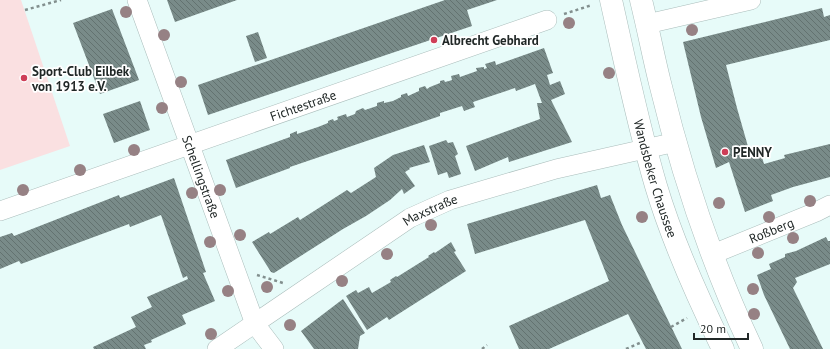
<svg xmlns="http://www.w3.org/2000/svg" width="830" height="349" viewBox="0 0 830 349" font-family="'PT Sans',sans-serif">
  <defs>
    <pattern id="building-back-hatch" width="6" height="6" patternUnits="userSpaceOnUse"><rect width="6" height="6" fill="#798b89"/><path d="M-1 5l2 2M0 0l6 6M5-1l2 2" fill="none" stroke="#637270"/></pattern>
  </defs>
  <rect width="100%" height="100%" fill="#e7fbf9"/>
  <path fill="#fae0e1" d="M0,0H21L70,146L0,170Z"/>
  <path fill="url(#building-back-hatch)" d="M167,0H237L175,22Z
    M445,0H497L467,10L472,26L208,115L198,85Z
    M822,8L824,17L830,15V40L726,65L737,108L751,157L761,154L764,164L785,158L784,155L830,144V177L793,187L771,195L773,201L745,212L729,162L716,168L701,117L683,42Z
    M112,9L139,80L100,94L73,23Z
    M258,32L267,58L255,62L246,36Z
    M544,48L553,73L547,75L550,85L560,81L565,94L551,100L572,142L509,162L508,157L475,171L466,146L540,119L537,103H542L535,84L516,91L515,88L473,102L475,107L464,111L462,106L440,113V116L290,167V168L236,188L226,160L290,137V134L297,131V134L318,127L328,123V121L333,119L334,121L337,120L338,119L337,117L346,114L347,117L355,114L356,111L363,108L365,110L377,106V103L384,101V103L393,101L401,97V95L407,93L408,96L419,91V88L425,86L427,89L430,87L440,83V81L444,80L445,82L449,81L452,80L451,76L459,74L460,77L477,71L476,68L484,67V69L487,68L485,64L495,61L496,65Z
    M140,101L150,130L114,143L103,114Z
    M446,140L448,143L453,142L458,154L455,156L461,174L449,178L447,172L438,175L429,146Z
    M424,145L430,162L409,168L410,169L405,172L415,186L404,194L402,189L390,200L366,216L343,229L274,273L271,272L252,242L269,232L270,234L298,217L300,220L347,190L351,193L376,177L374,168L393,155Z
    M174,178L206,272L203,273L215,301L182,315L186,324L151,340L152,342L144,345L146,349H94L93,347L136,327L131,317L152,307L147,297L188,279L187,276L183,278L161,215L130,227L129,224L21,264L19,261L0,269V237L12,233L14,236L119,195L120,198Z
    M597,185L601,198L610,195L622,225L682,349H646L628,314L549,349H519L509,326L609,281L585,220L475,254L467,224Z
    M826,237L828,241H830V264L795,278L797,282L793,288L823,349H790L764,295L757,275L771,269L769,264L785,257V254L796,251Z
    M451,242L456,251L454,252L466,271L389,320L387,317L367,330L346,296L356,290L358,293L369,287L372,293L391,282L390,280L396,276L397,277L429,257L428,256L434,252L435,253Z
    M343,299L365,333L360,336L358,349H314L301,331Z"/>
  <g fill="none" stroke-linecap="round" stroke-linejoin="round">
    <g stroke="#aabdbb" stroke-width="20">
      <g id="street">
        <path id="s1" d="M137,0L255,324L274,349"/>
        <path d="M647,24L751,0"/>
        <path id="s2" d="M0,211L547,20"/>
        <path id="s3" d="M713,254L816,212L830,205"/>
        <path id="s4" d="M217,349L410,218L450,200L556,169L676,142"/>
      </g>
    </g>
    <g stroke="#aabdbb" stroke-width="23">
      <g id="primary">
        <path id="s5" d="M611,0C625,62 638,125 656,186C673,243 697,296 723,349"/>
        <path d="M641,0C648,28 653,55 660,83C682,174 712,264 752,349"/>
      </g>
    </g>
    <path stroke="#828f8e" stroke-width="2.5" stroke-dasharray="3 3" stroke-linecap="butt" d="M25,10L61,0
      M564,14L592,5
      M257,275L283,283
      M671,327L687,318
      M482,349L487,345
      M626,349L642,342"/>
    <use href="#street" stroke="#fff" stroke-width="19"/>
    <use href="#primary" stroke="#fff" stroke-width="22"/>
  </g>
  <g fill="#968184">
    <circle cx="126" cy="12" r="6"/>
    <circle cx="569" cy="23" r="6"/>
    <circle cx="692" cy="30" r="6"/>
    <circle cx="164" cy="35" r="6"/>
    <circle cx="609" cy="73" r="6"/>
    <circle cx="181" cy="82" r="6"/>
    <circle cx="162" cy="108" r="6"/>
    <circle cx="134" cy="150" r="6"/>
    <circle cx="80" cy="170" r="6"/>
    <circle cx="23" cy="190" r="6"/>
    <circle cx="220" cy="190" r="6"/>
    <circle cx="192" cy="193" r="6"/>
    <circle cx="810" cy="201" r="6"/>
    <circle cx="719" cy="203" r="6"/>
    <circle cx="642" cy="217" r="6"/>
    <circle cx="769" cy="217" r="6"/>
    <circle cx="431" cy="225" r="6"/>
    <circle cx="240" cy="235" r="6"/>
    <circle cx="793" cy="238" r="6"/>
    <circle cx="210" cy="242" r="6"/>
    <circle cx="758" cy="253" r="6"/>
    <circle cx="387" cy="254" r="6"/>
    <circle cx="342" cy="281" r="6"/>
    <circle cx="267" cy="287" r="6"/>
    <circle cx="753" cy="289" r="6"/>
    <circle cx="228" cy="291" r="6"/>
    <circle cx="754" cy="314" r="6"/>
    <circle cx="290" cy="325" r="6"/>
    <circle cx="211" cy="334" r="6"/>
  </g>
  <g fill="#ce3d57" stroke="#fff" stroke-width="1.5">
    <circle cx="434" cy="40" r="4"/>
    <circle cx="24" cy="78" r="4"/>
    <circle cx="725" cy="152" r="4"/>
  </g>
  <g text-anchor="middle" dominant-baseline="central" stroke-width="3.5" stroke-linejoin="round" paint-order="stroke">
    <g font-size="13" font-weight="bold" fill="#212827" stroke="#fff" text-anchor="start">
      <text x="442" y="40">Albrecht Gebhard</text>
      <text x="32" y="71">Sport-Club Eilbek<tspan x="32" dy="15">von 1913 e.V.</tspan></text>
      <text x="733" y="152">PENNY</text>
    </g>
    <g font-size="13" fill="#212827" stroke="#fff">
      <text stroke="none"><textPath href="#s2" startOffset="321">Fichtestraße</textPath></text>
      <text stroke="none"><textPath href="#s1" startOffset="188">Schellingstraße</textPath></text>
      <text stroke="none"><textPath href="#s5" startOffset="184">Wandsbeker Chaussee</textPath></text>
      <text stroke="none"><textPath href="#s4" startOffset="255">Maxstraße</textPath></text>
      <text stroke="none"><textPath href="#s3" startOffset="63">Roßberg</textPath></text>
    </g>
  </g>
  <path d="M694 333v6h54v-6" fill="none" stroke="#212827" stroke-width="2"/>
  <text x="700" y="333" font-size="12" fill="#212827" stroke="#ffffff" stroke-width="3" paint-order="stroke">20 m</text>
</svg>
